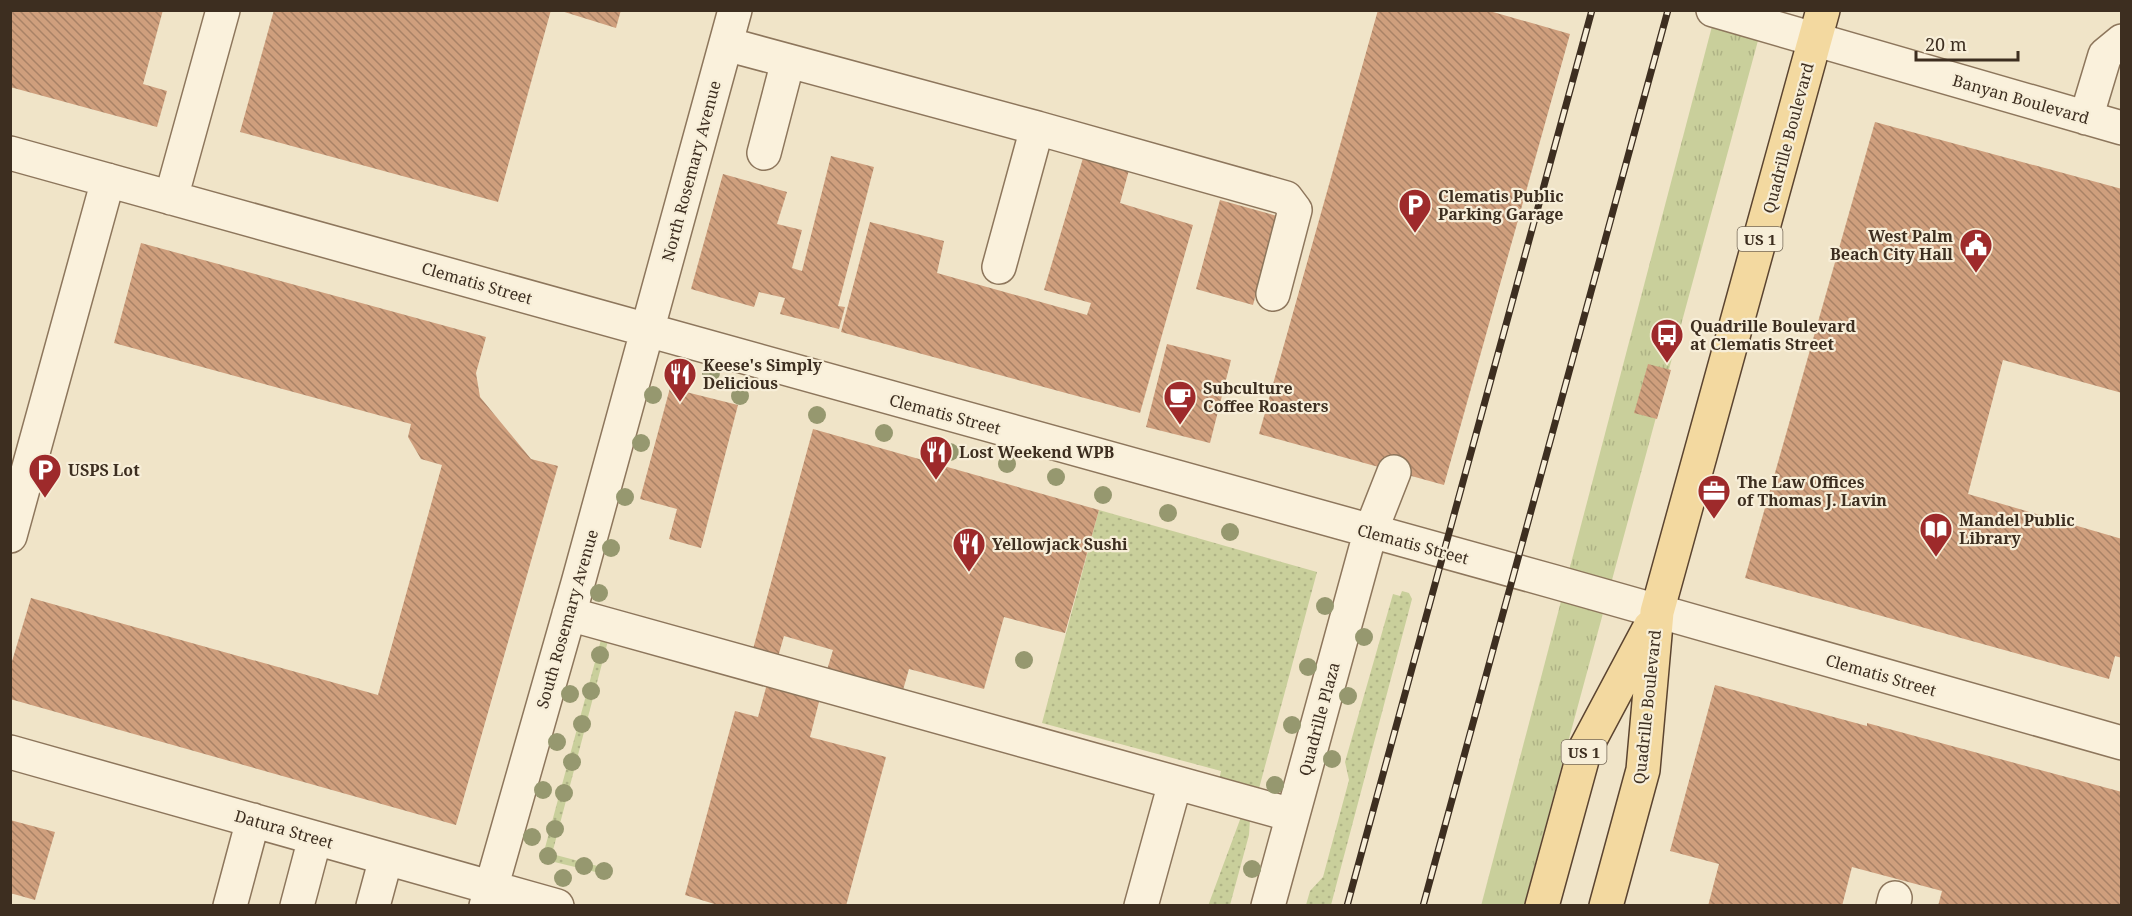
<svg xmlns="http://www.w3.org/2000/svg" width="2132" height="916" viewBox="0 0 2132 916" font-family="'Noto Serif',serif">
  <defs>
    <pattern id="grass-dots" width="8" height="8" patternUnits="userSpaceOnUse" patternTransform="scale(1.5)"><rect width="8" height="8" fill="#c9cf9b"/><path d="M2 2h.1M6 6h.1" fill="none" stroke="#aeb285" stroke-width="1.8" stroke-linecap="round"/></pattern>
    <pattern id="park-tufts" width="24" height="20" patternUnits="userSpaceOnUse" patternTransform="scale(1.5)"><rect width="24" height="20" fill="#c9cf9b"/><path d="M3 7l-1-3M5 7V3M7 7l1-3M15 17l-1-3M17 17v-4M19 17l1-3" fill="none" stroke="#aeb285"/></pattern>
    <pattern id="building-back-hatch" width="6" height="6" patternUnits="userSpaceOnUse" patternTransform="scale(1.5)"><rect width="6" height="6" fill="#cf9f7d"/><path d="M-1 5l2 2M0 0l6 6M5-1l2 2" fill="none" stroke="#a98266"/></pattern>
  </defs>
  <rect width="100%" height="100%" fill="#f0e4c8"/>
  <path fill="url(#grass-dots)" d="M1099,510L1317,572L1257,796L1218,785L1221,771L1042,723Z
    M1402,591L1409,593L1412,599L1331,905H1306L1310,891L1323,877L1349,780L1345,762L1393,594L1400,596Z
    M602,636L609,637L552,854L609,869L608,875L542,859Z
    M1241,817L1250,819L1249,835L1230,905L1208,906Z"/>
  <path fill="url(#park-tufts)" d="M1716,11H1766L1524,905L1481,906Z"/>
  <path fill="url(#building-back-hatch)" d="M10,10H163L143,84L167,91L157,127L10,87Z
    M274,10H551L498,202L240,132Z
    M558,10H621L616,28Z
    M1378,10H1486L1570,34L1444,485L1259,434Z
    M1875,122L2122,189V393L2003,360L1968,494L2122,539V658L2115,656L2109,679L1745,578Z
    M831,156L874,167L838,306L845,307L839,329L780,314L785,298L759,292L754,307L691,289L723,174L787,192L777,224L802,230L792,268L802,271Z
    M1083,158L1129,170L1120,203L1193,225L1140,413L841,332L870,222L944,241L937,273L1087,315L1091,303L1044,290Z
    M1220,200L1277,216L1253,305L1196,289Z
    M141,243L486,337L476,373L480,397L531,459L558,466L456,825L10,699V668L31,598L378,695L442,465L421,459L408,437L411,424L114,343Z
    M1167,344L1231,360L1210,443L1146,427Z
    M1648,364L1671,370L1657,419L1634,413Z
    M670,388L738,405L701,548L669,539L677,509L640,499Z
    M813,429L1099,510L1065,633L1004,617L984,689L909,669L903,690L827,670L833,650L784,636L778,657L753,649Z
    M767,684L820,698L810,737L886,757L846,906H721L685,895L735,711L758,717Z
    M1715,685L1867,726V723L2122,792V906H1938L1942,891L1852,867L1842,906H1708L1719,864L1670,851Z
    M10,820L55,832L35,900L10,893Z"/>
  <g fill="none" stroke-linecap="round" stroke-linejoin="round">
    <g stroke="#8d765c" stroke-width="36">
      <path id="minor" d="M1713,10L2122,128
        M726,44L1037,128L999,267
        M2086,118L2105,55L2122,41
        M1037,128L1286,198L1295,210L1273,294
        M10,153L1555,582L2122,743
        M764,153L788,61
        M171,198L223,10
        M10,536L108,180
        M569,614L1292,815
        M10,752L557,906
        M230,906L253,820
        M297,906L315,838
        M373,906L386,858
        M486,906L578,583L735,10
        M1141,906L1175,783
        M1268,906L1370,533L1394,472
        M1893,906L1895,898"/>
    </g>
    <g stroke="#5b4430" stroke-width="36">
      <path id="major" d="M1542,906L1585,749L1650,627
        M1606,906L1643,770L1657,612L1823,10"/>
    </g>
    <use href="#minor" stroke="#faf1dc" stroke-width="33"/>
    <use href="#major" stroke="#f3d9a0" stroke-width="33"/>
    <g stroke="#3d2e20" stroke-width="7">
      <path id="rail" d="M1347,906L1592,10
        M1423,906L1668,10"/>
    </g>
    <use href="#rail" stroke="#f7eed8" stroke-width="4.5" stroke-dasharray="14" stroke-linecap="butt"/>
  </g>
  <g fill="#96986f">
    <circle cx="711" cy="373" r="9"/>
    <circle cx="653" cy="395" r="9"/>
    <circle cx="740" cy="396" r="9"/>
    <circle cx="817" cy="415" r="9"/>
    <circle cx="884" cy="433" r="9"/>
    <circle cx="641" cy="443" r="9"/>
    <circle cx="950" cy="452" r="9"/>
    <circle cx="1007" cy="464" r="9"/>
    <circle cx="1056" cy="477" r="9"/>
    <circle cx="1103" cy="495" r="9"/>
    <circle cx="625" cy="497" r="9"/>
    <circle cx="1168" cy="513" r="9"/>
    <circle cx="1230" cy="532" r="9"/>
    <circle cx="611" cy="548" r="9"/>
    <circle cx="599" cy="593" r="9"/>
    <circle cx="1325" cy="606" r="9"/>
    <circle cx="1364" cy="637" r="9"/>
    <circle cx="600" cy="655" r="9"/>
    <circle cx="1024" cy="660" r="9"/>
    <circle cx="1308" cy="667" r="9"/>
    <circle cx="591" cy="691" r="9"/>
    <circle cx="570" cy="694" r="9"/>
    <circle cx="1348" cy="696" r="9"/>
    <circle cx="582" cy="724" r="9"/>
    <circle cx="1292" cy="725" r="9"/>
    <circle cx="557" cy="742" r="9"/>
    <circle cx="1332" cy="759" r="9"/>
    <circle cx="572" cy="762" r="9"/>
    <circle cx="1275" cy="785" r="9"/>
    <circle cx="543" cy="790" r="9"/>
    <circle cx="564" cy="793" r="9"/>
    <circle cx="555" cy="829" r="9"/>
    <circle cx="532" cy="837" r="9"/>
    <circle cx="548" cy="856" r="9"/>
    <circle cx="584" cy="866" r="9"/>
    <circle cx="1252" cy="869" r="9"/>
    <circle cx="604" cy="871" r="9"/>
    <circle cx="563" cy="878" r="9"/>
  </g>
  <defs>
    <g id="parking-pin" transform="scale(1.725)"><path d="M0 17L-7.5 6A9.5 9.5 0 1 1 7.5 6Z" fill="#9e2a2b" stroke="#f7eed8"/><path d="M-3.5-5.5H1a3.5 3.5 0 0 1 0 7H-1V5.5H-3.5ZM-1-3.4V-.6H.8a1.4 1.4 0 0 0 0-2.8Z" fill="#fff"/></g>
    <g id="civic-pin" transform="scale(1.725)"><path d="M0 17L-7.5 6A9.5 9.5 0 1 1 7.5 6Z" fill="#9e2a2b" stroke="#f7eed8"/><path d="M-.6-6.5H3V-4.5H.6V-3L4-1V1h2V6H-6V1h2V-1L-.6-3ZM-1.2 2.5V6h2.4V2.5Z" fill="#fff"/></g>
    <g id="bus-pin" transform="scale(1.725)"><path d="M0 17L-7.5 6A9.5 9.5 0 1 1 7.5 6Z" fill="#9e2a2b" stroke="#f7eed8"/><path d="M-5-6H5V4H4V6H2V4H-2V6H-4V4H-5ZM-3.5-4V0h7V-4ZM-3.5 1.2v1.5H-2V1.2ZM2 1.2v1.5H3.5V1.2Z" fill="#fff"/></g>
    <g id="restaurant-pin" transform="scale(1.725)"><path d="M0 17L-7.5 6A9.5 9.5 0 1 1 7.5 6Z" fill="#9e2a2b" stroke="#f7eed8"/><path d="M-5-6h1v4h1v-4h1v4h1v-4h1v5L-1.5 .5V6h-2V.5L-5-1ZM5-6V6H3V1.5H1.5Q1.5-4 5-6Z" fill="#fff"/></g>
    <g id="cafe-pin" transform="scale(1.725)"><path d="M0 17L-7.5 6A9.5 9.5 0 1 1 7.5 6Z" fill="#9e2a2b" stroke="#f7eed8"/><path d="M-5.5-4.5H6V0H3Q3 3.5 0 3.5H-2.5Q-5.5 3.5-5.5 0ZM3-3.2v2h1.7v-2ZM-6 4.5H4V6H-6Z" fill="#fff"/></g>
    <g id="office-pin" transform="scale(1.725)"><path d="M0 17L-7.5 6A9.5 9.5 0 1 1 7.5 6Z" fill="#9e2a2b" stroke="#f7eed8"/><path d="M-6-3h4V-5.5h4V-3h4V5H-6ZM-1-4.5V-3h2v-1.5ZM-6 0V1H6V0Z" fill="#fff"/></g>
    <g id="library-pin" transform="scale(1.725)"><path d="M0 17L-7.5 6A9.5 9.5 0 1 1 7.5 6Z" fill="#9e2a2b" stroke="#f7eed8"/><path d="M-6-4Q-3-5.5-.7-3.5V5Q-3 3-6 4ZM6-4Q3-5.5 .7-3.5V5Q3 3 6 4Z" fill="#fff"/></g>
  </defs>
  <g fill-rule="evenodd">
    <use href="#parking-pin" x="1415" y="205"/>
    <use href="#civic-pin" x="1976" y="245"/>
    <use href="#bus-pin" x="1667" y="335"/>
    <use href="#restaurant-pin" x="680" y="374"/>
    <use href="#cafe-pin" x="1180" y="397"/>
    <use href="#restaurant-pin" x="936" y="452"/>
    <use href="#parking-pin" x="45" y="470"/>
    <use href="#office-pin" x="1714" y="491"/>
    <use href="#library-pin" x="1936" y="529"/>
    <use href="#restaurant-pin" x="969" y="544"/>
  </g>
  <g text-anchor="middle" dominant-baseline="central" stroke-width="4.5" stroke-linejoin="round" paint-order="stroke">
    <g fill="#f7eed8" stroke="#756857" stroke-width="1.5">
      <rect x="1737.5" y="227" width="45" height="24" rx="4.5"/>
      <rect x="1561.5" y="740" width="45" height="24" rx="4.5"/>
    </g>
    <g font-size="15" font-weight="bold" fill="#3d2e20">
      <text x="1760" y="239">US 1</text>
      <text x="1584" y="752">US 1</text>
    </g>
    <g font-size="16" fill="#3d2e20" stroke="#f7eed8">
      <text transform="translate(2021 99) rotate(16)">Banyan Boulevard</text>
      <text transform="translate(1788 138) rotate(-75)">Quadrille Boulevard</text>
      <text transform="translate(691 171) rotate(-75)">North Rosemary Avenue</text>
      <text transform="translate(477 283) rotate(16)">Clematis Street</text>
      <text transform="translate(945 414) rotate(15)">Clematis Street</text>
      <text transform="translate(1413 544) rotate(15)">Clematis Street</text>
      <text transform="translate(567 619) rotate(-74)">South Rosemary Avenue</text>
      <text transform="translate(1881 675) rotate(16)">Clematis Street</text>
      <text transform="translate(1647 707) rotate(-84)">Quadrille Boulevard</text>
      <text transform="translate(1319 719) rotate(-75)">Quadrille Plaza</text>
      <text transform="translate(284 829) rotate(16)">Datura Street</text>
    </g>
    <g font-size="16" font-weight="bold" fill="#3d2e20" stroke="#f7eed8" text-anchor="start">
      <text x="1438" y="196">Clematis Public<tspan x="1438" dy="18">Parking Garage</tspan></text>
      <text x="1953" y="236" text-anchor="end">West Palm<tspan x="1953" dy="18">Beach City Hall</tspan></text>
      <text x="1690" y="326">Quadrille Boulevard<tspan x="1690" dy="18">at Clematis Street</tspan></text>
      <text x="703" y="365">Keese's Simply<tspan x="703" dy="18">Delicious</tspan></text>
      <text x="1203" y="388">Subculture<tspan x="1203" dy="18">Coffee Roasters</tspan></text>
      <text x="959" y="452">Lost Weekend WPB</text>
      <text x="68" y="470">USPS Lot</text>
      <text x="1737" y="482">The Law Offices<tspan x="1737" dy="18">of Thomas J. Lavin</tspan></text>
      <text x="1959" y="520">Mandel Public<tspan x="1959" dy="18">Library</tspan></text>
      <text x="992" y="544">Yellowjack Sushi</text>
    </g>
  </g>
  <rect width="2132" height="916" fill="none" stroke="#3d2e20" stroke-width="24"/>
  <path d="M1916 51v9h102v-9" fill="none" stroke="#3d2e20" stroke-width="3"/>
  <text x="1925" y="51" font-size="18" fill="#3d2e20" stroke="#f7eed8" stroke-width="4.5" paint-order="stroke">20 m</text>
</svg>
